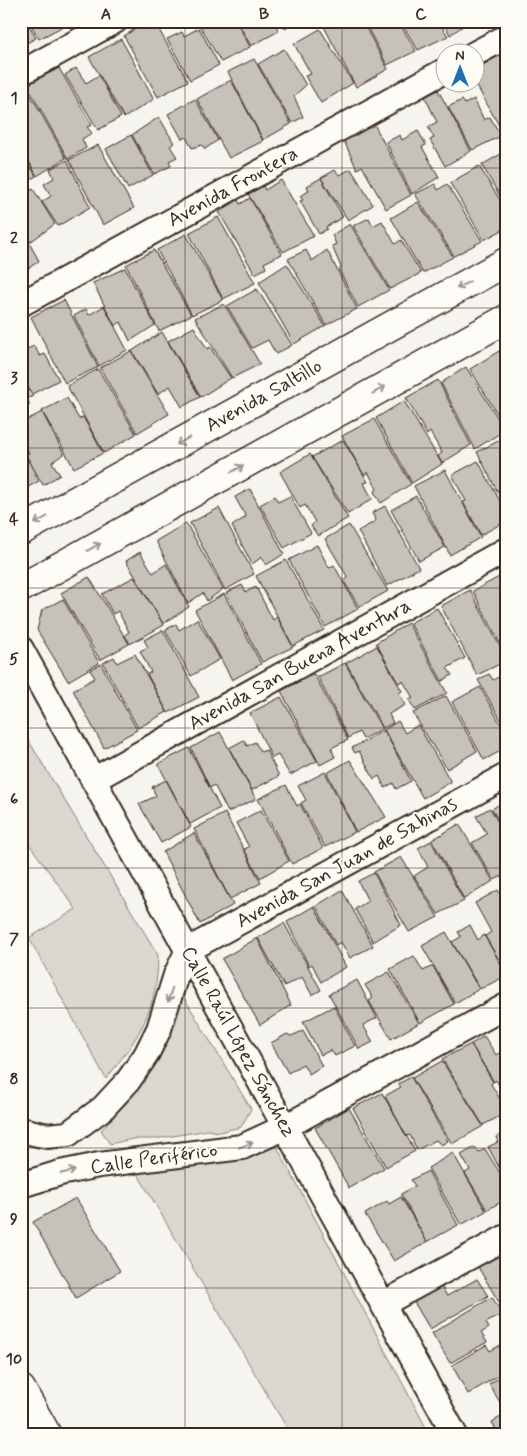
<svg xmlns="http://www.w3.org/2000/svg" width="527" height="1456" viewBox="0 0 527 1456" font-family="Mynerve,sans-serif">
  <rect width="100%" height="100%" fill="#f5f4ee"/>
  <filter id="ink" filterUnits="userSpaceOnUse"><feTurbulence type="fractalNoise" baseFrequency=".02" numOctaves="2"/><feDisplacementMap in="SourceGraphic" scale="10" xChannelSelector="R" yChannelSelector="G"/><feConvolveMatrix kernelMatrix="1 2 1 2 8 2 1 2 1" color-interpolation-filters="sRGB"/></filter>
  <g filter="url(#ink)">
    <path fill="#dad6d0" stroke="#8a8077" d="M21,728L158,955C158,1010 139,1037 106,1079L29,938L76,909L21,833Z
      M183,996L251,1109L241,1127L219,1132L208,1130L155,1139H132L110,1144L101,1130L132,1097L157,1060L177,1006Z
      M277,1147L430,1435H291L137,1173Z"/>
    <path fill="#c7c1bb" stroke="#3b2a1e" d="M21,21H27L36,38L21,46Z
      M29,21H71V22L39,39Z
      M148,21H154L188,81L158,97L124,36Z
      M209,21H236L250,47L221,62L200,26Z
      M237,21H273L279,31L251,46Z
      M281,21H296L285,28Z
      M321,21H362L388,69L356,87Z
      M364,21H398L416,51L387,65Z
      M400,21H438L448,36L418,50Z
      M443,21H470L450,35Z
      M199,28L219,65L190,80L167,39L182,32L184,36Z
      M320,29L353,83L321,103L305,76L311,74L294,44Z
      M121,39L154,99L124,118L89,57Z
      M284,49L306,85L294,96L303,117L292,123L258,64Z
      M504,53L506,57V138L474,81V70Z
      M254,59L291,124L263,140L228,72Z
      M59,68L92,125L87,127L92,133L82,139L86,148L68,159L27,85Z
      M76,68L86,83L99,75L121,117L98,130L65,75Z
      M231,80L263,141L229,158L197,99Z
      M438,90L471,151L445,166L430,140L434,138L428,127L437,122L425,97Z
      M29,92L66,158L37,176L21,147V96Z
      M195,99L218,140L205,149L202,145L192,148L186,137L182,139L168,114Z
      M474,99L484,120L490,117L501,136L472,150L448,107L462,100L465,104Z
      M159,117L174,143L170,146L177,157L169,161L171,166L154,174L132,135Z
      M374,124L411,195L386,209L362,166L357,169L344,141Z
      M418,131L426,145L422,147L439,177L412,194L386,142L400,135L402,140Z
      M131,135L153,175L128,189L106,149Z
      M98,145L134,208L103,225L69,160Z
      M21,149L36,176L21,186Z
      M506,151V207L482,165Z
      M67,160L90,207L58,226L42,202L51,196L44,184L54,178L50,169Z
      M479,166L506,210V228L484,240L450,183Z
      M351,169L373,205L348,220L321,178L335,170L339,175Z
      M321,178L343,217L326,227L327,229L319,234L300,201L303,200L300,196L309,191L307,186Z
      M281,180L314,236L283,252L248,194L263,186L265,190Z
      M435,184L438,190L447,184L482,241L454,256L415,194Z
      M33,189L55,224L30,242L21,226V196Z
      M250,198L282,254L264,263L266,268L255,274L219,212L238,200L240,204Z
      M418,202L453,257L423,273L391,218Z
      M218,217L255,283L223,299L189,233Z
      M369,218L373,226L382,221L395,244L401,240L421,273L390,289L353,226Z
      M350,224L389,290L358,307L339,270L341,267L332,246L336,244L332,235Z
      M21,228L39,261L21,273Z
      M186,234L223,300L192,315L157,250Z
      M154,250L191,315L159,331L126,265Z
      M306,250L312,261L327,250L357,309L326,325L288,259Z
      M287,264L325,326L294,344L259,282Z
      M125,268L155,325L130,341L121,322L115,326L93,283Z
      M257,289L292,345L276,354L268,340L252,348L227,306Z
      M64,300L98,367L65,383L31,317Z
      M224,304L260,364L232,378L195,318Z
      M104,306L127,350L99,366L74,316L86,309L89,315Z
      M194,327L207,349L210,347L231,378L201,397L168,341Z
      M162,332L200,397L182,407L170,386L158,394L132,351Z
      M23,345L25,350L34,346L40,356L45,354L59,380L32,394L21,375V346Z
      M131,351L169,414L137,433L100,368Z
      M499,351L506,361V428L470,369Z
      M466,367L505,430L475,449L441,383Z
      M98,369L136,434L104,453L67,386Z
      M21,376L33,396L27,399L30,405L21,410Z
      M438,380L471,445L442,463L438,456L442,453L430,432L427,435L406,398Z
      M67,398L79,419L83,417L103,453L74,468L42,411Z
      M404,401L442,464L412,483L376,418Z
      M42,412L64,454L52,462L60,475L43,485L26,455L29,453L21,437V423Z
      M374,419L411,484L381,503L374,492L377,489L368,472L364,475L342,436Z
      M506,437V508L477,452Z
      M343,440L368,482L364,483L372,499L348,514L312,457Z
      M21,447L39,481L21,491Z
      M310,454L348,518L318,536L311,526L315,522L305,505L300,508L280,472Z
      M478,461L506,512V521L481,535L463,502L466,501L452,475Z
      M445,470L481,537L450,555L414,486Z
      M250,489L284,554L266,565L262,557L252,564L232,526L246,517L235,497Z
      M275,496L278,502L290,496L311,533L284,548L260,505Z
      M416,496L445,547L419,561L391,510Z
      M385,506L419,568L387,586L358,531L376,521L372,513Z
      M219,508L254,574L225,590L190,523Z
      M186,523L223,589L207,601L203,593L188,603L156,541Z
      M349,525L388,591L359,607L344,581L348,578L325,539Z
      M317,545L329,568L334,565L358,609L325,627L289,560Z
      M140,552L153,573L166,564L189,607L163,624L126,561Z
      M286,560L324,630L293,646L256,576Z
      M501,576L506,585V655L473,591Z
      M89,577L129,644L100,660L61,593Z
      M134,577L164,625L130,644L125,635L129,632L118,611L113,614L102,594Z
      M242,585L246,592L256,587L273,620L277,617L293,647L262,662L226,593Z
      M470,590L506,658V661L477,675L441,606Z
      M224,594L261,664L232,680L195,610Z
      M63,599L99,663L68,681L37,630L42,610Z
      M437,608L465,658L447,668L452,675L442,681L410,623Z
      M197,619L220,659L191,676L165,630L176,624L179,630Z
      M408,623L447,693L415,710L409,700L413,698L403,681L398,683L376,643Z
      M163,630L199,697L168,713L147,674L151,672L140,651L148,647L144,640Z
      M377,646L402,691L399,693L405,705L389,714L393,723L383,728L346,663Z
      M135,654L167,712L138,728L103,663L114,657L117,663Z
      M345,663L382,729L363,739L359,732L348,738L318,677Z
      M101,664L137,730L104,748L73,690L95,678L90,670Z
      M506,673V729L478,680L489,674L493,680Z
      M314,674L348,740L331,748L335,757L320,765L281,691Z
      M480,687L506,734V748L484,760L452,702Z
      M446,696L477,751L447,769L413,713Z
      M281,697L317,761L290,775L278,755L272,758L250,713Z
      M398,721L405,733L418,725L451,782L423,798L384,730Z
      M384,730L411,781L396,789L393,783L385,788L379,776L374,779L359,751L355,753L352,748Z
      M220,732L256,799L228,812L214,785L210,788L191,748Z
      M244,740L247,746L255,742L261,752L266,750L279,776L252,790L229,748Z
      M189,748L220,808L190,824L158,764Z
      M350,760L386,817L356,832L327,773Z
      M325,772L355,832L325,847L301,803L306,800L298,786Z
      M166,780L191,827L161,843L139,804L156,796L152,787Z
      M286,785L297,806L300,804L323,848L292,864L258,799Z
      M506,800V835L492,809Z
      M490,808L506,836V874L494,880L472,843L487,834L476,816Z
      M261,810L289,861L260,878L244,849L249,847L236,823Z
      M225,813L261,883L230,899L194,829Z
      M459,824L493,881L464,899L432,840Z
      M194,833L233,905L200,924L163,852Z
      M431,841L464,901L438,914L414,876L428,867L418,848Z
      M401,857L438,917L409,932L374,872Z
      M374,873L401,925L373,942L355,909L368,901L358,881Z
      M342,890L373,946L350,958L341,942L336,945L316,906Z
      M498,890L506,904V972L485,936L491,932L475,903Z
      M314,906L346,967L321,982L312,964L309,966L287,922Z
      M284,923L321,990L312,995L302,977L284,986L258,938Z
      M470,925L478,940L484,935L506,973V976L480,989L452,942L461,937L458,932Z
      M446,932L479,989L455,1003L422,946Z
      M257,938L291,1005L260,1025L222,959Z
      M414,956L423,971L433,966L454,1004L420,1023L390,969Z
      M389,972L419,1023L391,1039L369,1001L373,998L365,985Z
      M357,980L377,1018L363,1025L373,1042L359,1049L329,994Z
      M334,1006L355,1046L335,1056L331,1050L321,1055L303,1022Z
      M506,1024V1037L500,1027Z
      M303,1031L322,1066L309,1074L303,1064L288,1073L271,1043L287,1034L291,1036Z
      M484,1036L496,1055L506,1049V1097L496,1080L494,1082L471,1044Z
      M471,1044L493,1082L491,1084L506,1109V1113L483,1125L442,1059Z
      M442,1061L483,1126L452,1144L412,1078Z
      M411,1077L448,1141L441,1145L436,1140L417,1150L410,1135L406,1136L385,1096L401,1087L398,1084Z
      M382,1093L415,1151L386,1167L353,1108Z
      M349,1108L384,1168L349,1188L315,1128Z
      M506,1132V1180L488,1147L498,1142L496,1137Z
      M475,1147L479,1152L485,1149L506,1183V1199L487,1210L465,1173L470,1170L461,1155Z
      M453,1153L486,1211L461,1225L428,1168Z
      M428,1171L458,1225L427,1242L401,1194L415,1186L411,1180Z
      M401,1197L427,1242L394,1261L365,1214L387,1201L389,1204Z
      M76,1198L120,1271L76,1298L33,1222Z
      M506,1251V1314L478,1267Z
      M477,1279L488,1296L430,1329L414,1302L441,1286L447,1296Z
      M492,1297L502,1314L486,1323L489,1328L481,1333L487,1342L450,1363L432,1333Z
      M506,1342V1371L468,1394L452,1365L486,1345L490,1351Z
      M506,1374V1408L504,1409L489,1384Z
      M506,1414V1435H499L492,1422Z"/>
    <g fill="none" stroke-linecap="round" stroke-linejoin="round">
      <g stroke="#3b2a1e" stroke-width="28">
        <path id="minor" d="M474,54L506,37
          M21,73L115,21
          M21,304L444,71
          M21,649L455,1435
          M93,780L506,550
          M21,1130L47,1136L68,1134L103,1108L128,1081L146,1055L159,1029L176,975L188,950L506,776
          M21,1185L60,1173L99,1165L242,1147L285,1127L506,1006
          M383,1304L506,1237"/>
      </g>
      <g stroke="#3b2a1e" stroke-width="31">
        <path id="tertiary" d="M21,531L506,262
          M21,588L506,319"/>
      </g>
      <g stroke="#3b2a1e" stroke-width="31">
        <path id="secondary" d="M21,1389L47,1435"/>
      </g>
      <use href="#minor" stroke="#fdfcf7" stroke-width="24"/>
      <use href="#tertiary" stroke="#fdfcf7" stroke-width="28"/>
      <use href="#secondary" stroke="#fdfcf7" stroke-width="28"/>
    </g>
    <defs><path id="oneway-shaft" d="M-6 0H5M1.5-3L5.5 0L1.5 3" fill="none" stroke-width="1.6" stroke-linecap="round" stroke-linejoin="round" transform="scale(1.25)"/></defs>
    <g stroke="#9c938a">
      <use href="#oneway-shaft" transform="translate(463 285) rotate(151)"/>
      <use href="#oneway-shaft" transform="translate(379 390) rotate(-29)"/>
      <use href="#oneway-shaft" transform="translate(183 441) rotate(151)"/>
      <use href="#oneway-shaft" transform="translate(237 469) rotate(-29)"/>
      <use href="#oneway-shaft" transform="translate(41 520) rotate(151)"/>
      <use href="#oneway-shaft" transform="translate(94 547) rotate(-29)"/>
      <use href="#oneway-shaft" transform="translate(170 995) rotate(107)"/>
      <use href="#oneway-shaft" transform="translate(246 1145) rotate(-20)"/>
      <use href="#oneway-shaft" transform="translate(68 1172) rotate(-12)"/>
    </g>
  </g>
  <path fill="none" stroke="#3b2a1e" stroke-width="1" stroke-opacity="0.55" d="M185,21V1435M342,21V1435M21,168H506M21,308H506M21,448H506M21,588H506M21,728H506M21,868H506M21,1008H506M21,1148H506M21,1288H506"/>
  <g text-anchor="middle" dominant-baseline="central" stroke-width="4" stroke-linejoin="round" paint-order="stroke">
    <g font-size="20" fill="#3b2a1e" stroke="#fdfcf7">
      <text transform="translate(233 187) rotate(-29)">Avenida Frontera</text>
      <text transform="translate(264 396) rotate(-29)">Avenida Saltillo</text>
      <text transform="translate(300 665) rotate(-29)">Avenida San Buena Aventura</text>
      <text transform="translate(347 863) rotate(-29)">Avenida San Juan de Sabinas</text>
      <text transform="translate(238 1042) rotate(61)">Calle Raúl López Sánchez</text>
      <text transform="translate(154 1159) rotate(-8)">Calle Periférico</text>
    </g>
  </g>
  <rect width="527" height="1456" fill="none" stroke="#fdfcf7" stroke-width="55"/>
  <g transform="translate(460 68)"><circle r="24" fill="#fdfcf7" stroke="#afa8a0"/>
  <path d="M0-4L9 19L0 12L-9 19Z" fill="#1f6fb2"/>
  <text y="-8" font-size="14" font-weight="bold" text-anchor="middle" fill="#3b2a1e">N</text>
  </g>
  <rect x="28" y="28" width="472" height="1400" fill="none" stroke="#3b2a1e" stroke-width="2"/>
  <g font-size="16" text-anchor="middle" font-weight="bold" fill="#3b2a1e">
    <text x="106" y="19">A</text>
    <text x="264" y="19">B</text>
    <text x="421" y="19">C</text>
    <text x="14" y="103">1</text>
    <text x="14" y="243">2</text>
    <text x="14" y="383">3</text>
    <text x="14" y="524">4</text>
    <text x="14" y="664">5</text>
    <text x="14" y="804">6</text>
    <text x="14" y="944">7</text>
    <text x="14" y="1084">8</text>
    <text x="14" y="1224">9</text>
    <text x="14" y="1364">10</text>
  </g>
</svg>
